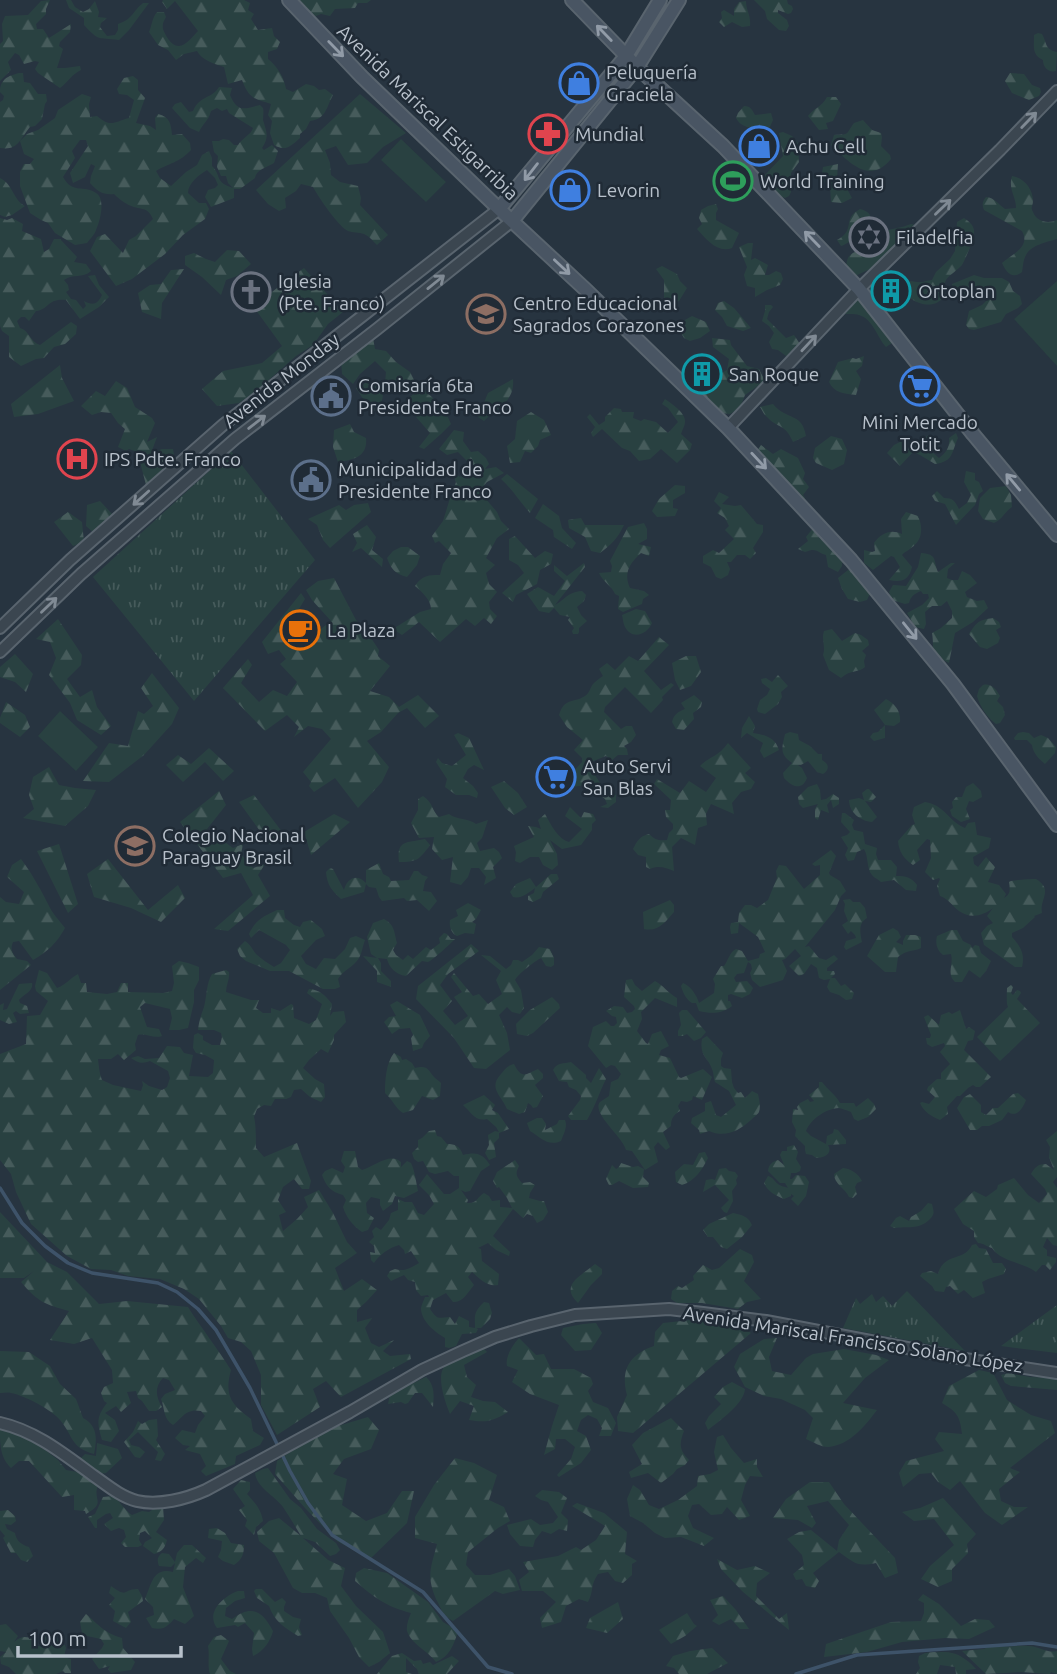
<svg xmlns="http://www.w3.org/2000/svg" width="1057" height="1674" viewBox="0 0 1057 1674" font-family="Ubuntu,sans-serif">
  <defs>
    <pattern id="forest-firs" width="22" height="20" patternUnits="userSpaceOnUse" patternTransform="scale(1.75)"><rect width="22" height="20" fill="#294141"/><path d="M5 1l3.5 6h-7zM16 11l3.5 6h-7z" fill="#465b5b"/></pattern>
    <pattern id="park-tufts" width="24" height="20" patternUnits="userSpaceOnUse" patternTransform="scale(1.75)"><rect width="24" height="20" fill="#294141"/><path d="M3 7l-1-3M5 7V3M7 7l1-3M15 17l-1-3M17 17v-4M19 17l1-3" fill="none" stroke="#465b5b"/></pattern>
  </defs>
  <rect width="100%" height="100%" fill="#273440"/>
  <path fill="#294141" d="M401,139L446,182L426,202L381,160Z
    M1057,281V366L1014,319Z
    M60,711L98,747L76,771L38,736Z"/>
  <path fill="url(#forest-firs)" d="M50,0L46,9V14L36,24L37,29H43L49,38L71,24L70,32L60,42L59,46L63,49L57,68H65L80,66L81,70C72,74 68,82 60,88L38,73L35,69L39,62L35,61L24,64L19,55L15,53L8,62L11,70L0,81V44L3,41L2,24L5,16L28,15L41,1Z
    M66,0H71L75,7L83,12L89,9L95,1L99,12L98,17L107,18L101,23L100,27L107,36L115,35L118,30V24C133,19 132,12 143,3H149L129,30L119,40C97,37 100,42 84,25V18L69,8Z
    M163,0H244L250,3L248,10L254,14L251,19L258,30L272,28L274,36L280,42L277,49L268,52V59C277,66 284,77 286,89L293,92L306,84L314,86L319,90L325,89L333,95C326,108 326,119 310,121L306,129L300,134V138C291,146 286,152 274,145L270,133L272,121L268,115L271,104C255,99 249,99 242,80L228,84L224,67C214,64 202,60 197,51L184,54L176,60L168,50L158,45L149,32C152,25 152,18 157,12H164L166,17C164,21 162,23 163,29C165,35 172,47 179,46C186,46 194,35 198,31L175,1L167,9L162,2Z
    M292,0H371L367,3H358L355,8L335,9L330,16L321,14L316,16L305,12Z
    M754,0H787L788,4L792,6L793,9L791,13L788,14L778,10V13L787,20L789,26L786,31L779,30L767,19L765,11Z
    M746,1C746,11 751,14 750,26L742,27L732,22L724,27L719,22L722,18L721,12L724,10L734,16V9L739,2Z
    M1038,33L1042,34C1047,43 1045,50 1057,52L1056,71C1049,73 1043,68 1043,60C1032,55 1034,47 1034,37V35Z
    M19,73H23L24,82L30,83L38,94H46L47,101L45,104L42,119L35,126L30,127C20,139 18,151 0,148V102L3,100L4,96L0,92C0,79 8,76 19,73Z
    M1010,73L1024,74L1032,85L1040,88L1041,92L1039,96L1029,100L1012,93L1005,81Z
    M133,76L138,80V90L145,98L136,123L150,126L156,130L155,118L158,114C170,117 171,124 172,135L182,134L190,143L191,150C179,163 169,163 156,171L160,178L171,186L186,172L197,165L202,155L209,151L212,158V166C222,176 214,182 233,188L228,183L226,176H221L217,167L218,156L214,152L212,141H219L223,139L229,140L234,145H238C242,138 251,135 253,128L229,113L227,109L222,111L217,108L211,111C208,122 203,123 199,132L190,128L172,108L175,104L181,102L189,112L193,111C200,95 212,99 219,87L232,88L230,95C238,114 245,108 260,105L263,108C264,112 263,116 263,120C266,131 270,136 262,148L264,150L272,145L278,151L274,163C267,167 256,170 255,178L240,189H234V198L211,207L205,197L208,190L215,188L218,185L215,178L207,170C199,175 188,183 188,193L199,203H206L209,209L205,219L183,235L165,254L132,279L116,286L90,251L97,237L105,234L123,253L129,240L136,236L153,219C148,208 145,210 134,207C127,205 120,200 114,194C103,195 98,192 90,183L91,176L95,166L91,164L85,177L73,183L70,173L88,146L86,140H80L72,151L75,158L63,177C73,195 83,184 96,193C106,199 100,221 96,230C95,234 90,239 87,243L75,245L55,233L48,223L41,220L30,213L20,186V172L24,164H30L34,159L24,154L20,141L27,134L38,130L55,118L58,110L82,94L91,97L89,104L90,117L97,116C111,128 114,122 129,118L134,100L127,95L119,94L117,89L124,78Z
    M360,94L406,133L383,147L367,163L348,165L336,146L325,150L330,163L331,175L340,182L358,186L361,198L360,205L388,235L377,245C373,241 369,236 364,234C359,232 353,233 348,231C338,226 319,198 313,187L301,184L296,191L285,198L286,208L279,211L268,204L256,190Z
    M827,97H836L841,104L833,121L826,123L828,129L819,130L808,116C814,108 822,107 827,97Z
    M744,106C751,106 752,110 755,115L771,113L773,120L768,131C756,126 743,131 736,118L738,113Z
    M863,120L872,130L881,133L882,137L881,146L890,155L891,159C869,186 848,161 831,145L834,135C851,134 845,135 854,123Z
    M783,132L792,136L798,143L799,162L791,173V192L789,196L785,198L776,194L761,179L783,156L779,133Z
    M838,164L837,179L846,187L852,198L842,203L831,202L830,187L821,179L823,167Z
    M1012,176C1024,178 1033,189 1033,201C1033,206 1030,207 1033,212C1037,222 1048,224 1057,220V239C1047,242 1031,245 1026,255C1023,260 1023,267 1022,272C1012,280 1006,272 1002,263C1012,254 1031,247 1022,231L984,210C982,205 982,202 986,197C995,198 998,204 1005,209L1016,208C1016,196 1008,190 1012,176Z
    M0,178C13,184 13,200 25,206L12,215L5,217L0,215Z
    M716,204L718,209L716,213V220L739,233L732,248C718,254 706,239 697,229L702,224L699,218L701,210L708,206Z
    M860,209C888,216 853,242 841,246L837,240C857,229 841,219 860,209Z
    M0,218L7,220L12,218L23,224L22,231L41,239L44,252L49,249L54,239H60L77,257L74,262L86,264L91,271C82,279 73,273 64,280L68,285L69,290L66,292L71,299L76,300L83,309L86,306L84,301C93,306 98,304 102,295L88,276L95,275L99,285L109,297L99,307L80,319L66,300C47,298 49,310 36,311L29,321L25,317H21L17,321L20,328C29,330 30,342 40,345L71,322L77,326L76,334L65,344L54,347L44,358L36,359L21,366L9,357V336L2,331L0,326Z
    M964,218C968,221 973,224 974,230C975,237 966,258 962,265C958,270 950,274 946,280C943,285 947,291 944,296C934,313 906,302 901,286C907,278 914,283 923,282C926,281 929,280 932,280L936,272L950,259L955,251L957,222Z
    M911,224L916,225L919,229L881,264L855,276L847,271C844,249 858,253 872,246C883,225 891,232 911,224Z
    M748,243H753L751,260L755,258L768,265L765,275H769L776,271L781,273L783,279L780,285L767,290L755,297V288L747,286L744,275L747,267L739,247Z
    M227,250L239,251L251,264L237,276L226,280L221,295L202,277L185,265V256L194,253L206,259L215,262Z
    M662,266L677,274L680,281L687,288L679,301L675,303L664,298V280L656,269Z
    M304,268L343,312L328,324L313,345L296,356L255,392L239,403L217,406L202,389L223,371L262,363L282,346L253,306Z
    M184,269L162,303L161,319L142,312L138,293L150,285L161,284L171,270Z
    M974,275L984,278H1002L1009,282L1013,291L1020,296L1022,304L1018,308L1006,314L1001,322L974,330L969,329L966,325L969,311L982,305L988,299C973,292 962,306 952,288V284Z
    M854,294L873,297L890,316L903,338L895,341L886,347C877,337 873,319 859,315C853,313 842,315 835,314Z
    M724,301L734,308L751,328L743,331L727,326L722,317L715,310L718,303Z
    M765,305H771L773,307L769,312L767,319L786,338L794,335L800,344L789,355L786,356L778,350L772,349L769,342L774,333L769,326L762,321L765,311Z
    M692,316L706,322L710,331L700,338L690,341L684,338L676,325Z
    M373,338L375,349L386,351L396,362L410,372L414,380L436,401L446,413L451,424L441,434L424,449L419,447L430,433L410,410L411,408L407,406L405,409L401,405L417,391L406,379L397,384L393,388L385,383L386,372L375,361L360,374L353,384L342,374L341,359Z
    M712,338L730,340L731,345L747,366L759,369L765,381L745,395L740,408L730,414L721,413L718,408L697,389L712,383L714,377L727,370L729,359L713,347Z
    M864,356L862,366L856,371L861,379L856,395C845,394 834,393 829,382L838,362L853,358L856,359Z
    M60,365L62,378L74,401L38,414L14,417L11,404Z
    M513,379C515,402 498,406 484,421L478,417L488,393Z
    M116,381L127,388L135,407L152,418L155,423L147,442L157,437L151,453L162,449H173L175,461C170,466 164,470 158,474C154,477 150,482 146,485L140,462L142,450L140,453L129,449L126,451L118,447L125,429L118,423L111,413L101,412L92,415L81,406L96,391L105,396Z
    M369,381L381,383C384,395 384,402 375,411L370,409L356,388Z
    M665,399C672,404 686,413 685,422C685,426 682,430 681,434L692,444L690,450L677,463L661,449L650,459L639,461L630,451L622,448L602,429L593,437L591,433L595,427L587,417L590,414L599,425L605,421V417L614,408L621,409L622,412H634L633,418L641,421L644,419L656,422L668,433L678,422L668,408L662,404Z
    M773,404C787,421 802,412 806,436L793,442C785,423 778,429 767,417C764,415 762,410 760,407Z
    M531,412L544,420L551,435L540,440L538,446L531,453L525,451L520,462L510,463L507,446L515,439L517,421Z
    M350,424L354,432L366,438C368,457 353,460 338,462L333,447L334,430Z
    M454,430L464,432L463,441L471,452L478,451L486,458L489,464L485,469L496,467L504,473L487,482L479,491L497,512L501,521L509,529L497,538L486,558L495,565L486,573L489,584L497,592L489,602L490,609L497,616L491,624L484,618L475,626L466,619L440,642L419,622L402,635L393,629L420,612L431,609C431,600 422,592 415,586C422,575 429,575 440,575L443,564L451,553L439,541L435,543L432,536L443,521L451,495L456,482L452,471L460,477L471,465L458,452L447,455L439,449Z
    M956,433L958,438C951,453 954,461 935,464L920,455L913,452L900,466L887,453L894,445L902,441L915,447L928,435L930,437L924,445L939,458C946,453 950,447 949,438Z
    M831,436L842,439L847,450L844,464L832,470L816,463L813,458L815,448Z
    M761,445L773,454L781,449L798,458L805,473L803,479L809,487L803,495L805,498L802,503L766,459L757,451Z
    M966,471L975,473V480L979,482L983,491L979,494L975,505L956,525L945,504L935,501L932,496L937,491L944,498C953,498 955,501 959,509L967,503L971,495L964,482Z
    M507,474L538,499L530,513C520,502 512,489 501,479Z
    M675,485L685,486V493L673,500V508L678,509L675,516L657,517L652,511L659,499Z
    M1006,486L1011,495L1012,507C1004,512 1003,519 994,523L983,519L978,511L980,498L990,488Z
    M719,492L729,497L722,504L735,506L741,505L757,524L763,525V532L753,548L756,553L750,559L745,555H737L731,562H727L730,569L728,575L721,579L716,577L711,567L703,563V556L713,550L719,553L734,539L725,530L729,526L725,518L717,513L721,508L714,501Z
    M100,501L114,516L95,534L86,526L87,505Z
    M368,503L371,512L330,548L323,540L317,525L308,519L339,505L346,510L354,505Z
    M543,504L559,516L562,528L576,543L572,549L554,537L553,530L535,518Z
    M68,512L82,522L84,542L73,546L54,522Z
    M906,512L918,516C923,527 923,540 911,548C908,551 904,552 902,555L912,567C909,580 902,583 889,580L900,567L894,557L891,556L873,570L864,563V550L872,552L875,551L874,543C881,533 891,529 902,534L901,519Z
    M581,518L585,525H624C618,538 611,545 600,553L591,551L585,537L569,528L568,520Z
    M644,523L647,529V539L638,544L651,547L649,556L641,553C630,563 623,573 630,588L644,591L649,595L643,599L642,604L623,612L618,609L619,596L615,594C612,586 603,582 599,573L611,572L612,566L610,561L628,527Z
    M367,525L376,537L372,550L383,559L382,567L361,548L352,552L357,543L353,534Z
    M813,528L820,539L842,545L850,549L846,560L842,563V566L838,572L828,567L826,555C816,552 817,547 805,552L798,549L808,541L806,537Z
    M515,536L535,558L545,551L553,554L551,564L540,570L537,584L516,595L513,602L502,593L524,573L518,565L509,560V539Z
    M401,547H408L420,556L417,565L407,577C395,574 391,569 387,558L393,551Z
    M921,553C938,554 933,561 938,572L951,563H955L948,569L947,578L952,580H958L962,571L970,575L977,583L965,592L967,597L977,601L984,600L988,608L973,622L955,633L949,663C928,653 935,651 932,633L941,628L952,618V611L947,601L941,606H932L925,612L926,624L924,629L915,627L907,613L922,605L929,598L928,594H923L921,591C914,594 911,596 909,603L905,604L892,600L889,592L893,585L906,586L918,567Z
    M584,563L585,567L555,605C565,600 567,592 582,591L586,595L584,601L577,607L581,615L587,621L579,628V632L578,634H573L572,631L574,628L568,620L570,617L560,615L554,608L549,613L539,611L527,594L538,587L554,596L565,581L554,571V565L567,576Z
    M848,570L866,571L871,591L867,600L860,602L848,599L842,589L838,578Z
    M334,578L356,620L367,632L379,650L378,656L390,666L370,691L389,697L399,707L418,695L439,716L425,728L407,708L398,713L381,732L367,741L389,767L382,782L358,808L335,778L314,792L309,786L311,782L303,772L331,739L322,729L308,726L294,737L299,727L287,715L265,731L223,688L248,659L252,665L241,683L259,702L273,690L287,696L297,682L280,664L286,659L279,650L268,654L262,642L301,593L305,599L285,632L302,644L331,621L312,600L306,590L318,581Z
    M636,609L645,611L652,623C647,635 632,640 625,627C623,623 623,619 622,615Z
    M993,618L999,622L1001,627L996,630L1000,638L998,643L987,649L980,647L969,634C977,622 978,620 993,618Z
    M58,619L82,655L81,665L67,679L80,697L92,690L97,707L111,726L101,735L77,720L70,703L49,675L56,658L50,642L36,639Z
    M832,629L842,641L855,633L861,635L868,640L869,645L862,651L866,655L864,661L865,667C859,673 851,669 841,678L829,670L823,655C826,647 821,639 824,631Z
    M659,637L669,645L644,671L661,690L671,683L674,685L662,697L663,700L651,713L625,687L605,707L604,712L621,729L626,726H632L636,735L631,742L624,746L627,749L628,755H618L612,760L606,756L591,762L593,772L606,792L616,795V802L608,808L600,807L607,804L605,799L587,785L571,787L558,797L554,793L582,762V758L574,750L583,740L567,727L559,715C565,697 572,704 585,696C590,693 590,687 594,683C597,680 600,678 603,676L599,669L607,663L615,670L629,656L638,661Z
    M15,654L33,674L26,692L15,682L0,677V667Z
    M686,656H696L701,672L691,686L680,690L675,680L672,663Z
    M152,673L179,708L172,724L144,755L109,782L83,781L109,743L128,746L138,711L144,714L153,706L141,688Z
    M778,675L788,686L781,692L782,697L778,704L765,714L758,712L757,709L760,700L767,695L770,689L762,683L761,679L766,678L772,682Z
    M983,685C991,683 996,689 1000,696L997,701L1003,707L1005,715L1000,723L996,724C987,717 980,707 977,696L979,689Z
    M694,695L702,702L701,707L693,713L694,719L684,730L676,729L672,722C674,714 678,712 685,709L681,703Z
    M886,699C895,704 901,711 900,722L894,726L885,725V738L874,741L870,737L873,733L878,732L885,725L874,710Z
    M6,702L25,715L30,727L20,737L0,723V718Z
    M749,716L755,726L753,733C765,735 775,737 779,750L764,758L760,751L763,743L747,733L741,738L742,728Z
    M790,732L798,734L799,740L810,746L818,754H822V760C829,764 830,769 823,774L817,772L808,761L801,765H798L802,768L807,778C802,791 792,787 784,778L783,773L792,763C779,754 782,748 785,734Z
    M1023,732L1029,733L1034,738L1041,735L1048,738L1056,747L1055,753L1045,764C1039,759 1033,753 1032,745L1027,740H1015L1014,738L1018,733Z
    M458,733L469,738L484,770L474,765L468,769L463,778L473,786L478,793L477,798L469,795H456L445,787L447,779L436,762L438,758L442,763L452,766L466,755L454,735Z
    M728,743L751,768L745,773L755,782L751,789L741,792L732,803L734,814L711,804L706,814L707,825L698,828L695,845L681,838L672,847L674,871C666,868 659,865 650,869L646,867V857L638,855L633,849C637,841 640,836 649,834C655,840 659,841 667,840L669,833L673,829V824L666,817L665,810H670L671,800L654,784L657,779L680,793L689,781L706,792L716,778L700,766C710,756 718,757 728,743Z
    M209,748L234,771L223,781L205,762L183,782L166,765L178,755L191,764Z
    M49,767L59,785L75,788L96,790L88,806L65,826L23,818L34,809L29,795L33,777Z
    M504,781L518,793L527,807L514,815L505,808L491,787Z
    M973,783L981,791L982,797L973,802L969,801L966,809L970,819L961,822L952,816L950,810L953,808L952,802L956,797H962L966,787Z
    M817,784L820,790L821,800L826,799L833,794L839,798V804L833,808L831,800L827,805L829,813L821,810L818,820L815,818V809L818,804L803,808L799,804L798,797L808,787Z
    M867,789H869L876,797L871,802L865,801L877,817L872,822C860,821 849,812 849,800L859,798L864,800L862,793Z
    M219,791L226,805L207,829L233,848L243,844L241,854L253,868L265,864L258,875L270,896L228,931L214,929L253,895L241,873L223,878L180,822Z
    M254,795L283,833L270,845L239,802Z
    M423,796C434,804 431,809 439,817L449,814C457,820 468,818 476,824L488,820L482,838L477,843L480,851L494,848L499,852L502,858L493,867L496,878L484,885L486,877L479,868H471L468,877L461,885L450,882L453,857L442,860L432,849L434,837L419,838L411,823L418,810V799Z
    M925,802C945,805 948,821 965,828L968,823L975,822L977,835L991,838L989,848L973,857L974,864L978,867L986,857L995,867L988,882L999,885L1006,894L1004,898C1011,894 1010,889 1009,882C1012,880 1031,879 1036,879C1054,890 1039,899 1042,913L1034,916L1035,917L1023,928L1012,933V937C1021,947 1025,954 1022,967H1015L984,945L981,933L987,926L993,923L987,916L993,908C983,916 970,919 959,911C952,906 949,899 940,896L937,886L940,879L939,878L933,880L925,872L931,858L930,840L927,839L917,850L920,860L913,865C904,859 899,852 898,841L912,825L915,824L912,815L914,807Z
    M570,807L581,818L584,812L593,814L596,820L592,824V830L581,845L562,849L550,840L557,854L558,865L552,870L543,865L539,857H530L520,863L515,861L516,852L514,846L534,837L528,826L536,827L541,829L538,820L545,814C551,825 558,839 569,842L582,829L565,816Z
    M842,813H845L854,820L852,825L854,830L863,832L865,844L877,848L876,854L878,860H891L897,867L896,876C906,876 911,877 917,885L916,891L906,890L894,880L881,882C878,879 874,878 872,875C866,868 869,857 864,849L857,852L854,860L848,861L845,855L848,848L841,837L847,835L850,832L841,822Z
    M334,814L350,822L311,855L304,832Z
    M425,839L430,845C419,860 417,862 399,862C396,839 408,843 425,839Z
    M59,844L78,904L68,913L37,851Z
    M831,850L836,856L829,873L830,875L840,881L846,891L841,896L835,910L805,947L809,946L819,958L826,960L834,955L838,959L827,968V971H834L835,974L831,978H835L841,986L845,984L854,993L852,999L846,1000L839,995L830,992L827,987L830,979L824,980L819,978L817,968L811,964L804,974L799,976L789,966L801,956L795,949L785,959L782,960L787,971L783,980L760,987L752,980L750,973L752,969L751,964L748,962L744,973L737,974L734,978L736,982L747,981L753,988L750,994L742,998L731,994L728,995V1001H730L732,1006C722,1014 711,1014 699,1011L696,1003H692C686,999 683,993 681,986L683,983C691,986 697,996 699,1003L714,993L715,984L713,979L721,966H724C729,959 729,953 736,949L742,951L748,961L759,958L760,954L765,952L758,937L739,923L738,933L731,934L730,927L731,923L738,922L739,913L745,905H751L757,908L768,900L777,878L776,871L779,865L786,866L804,889L820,875V865L815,866L812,864Z
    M21,859C32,874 40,888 48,904C52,913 59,920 65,928C57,943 47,952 33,960L19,941L13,942C10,949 12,953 17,959L27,961L31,965L0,990V897L6,902L19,904L24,892L7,877L12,865Z
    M108,859L148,910L178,885L185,898L161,922L131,908L94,897L87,874Z
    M379,863L383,874L389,877L391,881L409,880L414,871H418L422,875L428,877L425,881L423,891L431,892L437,901L429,911L417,900L407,901L404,898L382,901L379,897L376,888L369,887L366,884L364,892L341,899C332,891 327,885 326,872L330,868L333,869L344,890C347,878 357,873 366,883V870Z
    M551,874H557L559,879L543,892L541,898L533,902L528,900V896L534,893L535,888C528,893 522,899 513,897L510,892L516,884L530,878L536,887Z
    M850,899L853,902H860L865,908L867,918C858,923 860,933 862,942L846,950L844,947L846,941L856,938L855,935L851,931L848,934L842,925L848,921L844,911L845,904L843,900Z
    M670,900L674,905V912C665,922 659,932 644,929L643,912Z
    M468,903L481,910L476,919L472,922L476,924L474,934L465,933L457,936C451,933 449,926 450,920L458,916L456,910Z
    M277,910H284L285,918L294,925L300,927L303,922L311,920L322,929L325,936L316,940L301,956L306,964L316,969L324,958L335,959L345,949L350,938L356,936L365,940C363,945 362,953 359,958C354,967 343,970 338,979L340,987L335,989H323L289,971H270L246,961L240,956L237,949L245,941C251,945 252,949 256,954C261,959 268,963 274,967L281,963L290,950L286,945L259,930L251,938L249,934C255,920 264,916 277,910Z
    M384,919C395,925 394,932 397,943L393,950L396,955L403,960L408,955L413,959L426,947L431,950L440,943L439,938L444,933L447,934L451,939H455C451,943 432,961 428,962C426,962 424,961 422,961L406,976C396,975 389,967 387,959L378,958L381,963V971L391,981V987L377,982V971L363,956L377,958L371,954L367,937L373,923Z
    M893,928L898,931L901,937L896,942L903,945V941L906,935H915L921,937V948C913,952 908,949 898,957L896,972H885L867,956L879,935Z
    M951,930H957L963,941L971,945L972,948L975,945L979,946L981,953L991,961L986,971L980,978L969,970L962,982H955C946,974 954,964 951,954L943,955C937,950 935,944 937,936Z
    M471,944L479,951L448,974L440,985L452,1001L443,1011L455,1025L468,1016L454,997L462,992L451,977L454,973L473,996L479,994L488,1004L502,994L496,980L501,971L481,955L490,956L506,969L511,965L513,960H518L522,962L532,955L539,947L550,949L554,958V965L551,967L546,966L541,958C535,961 518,974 515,980L521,990L524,1008L520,1014L512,1012L507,1007L499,1015L507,1033L510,1050L486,1069L474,1068L454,1038L416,999L418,986Z
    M179,961L188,963L199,967V980L194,990V1002L188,1028L179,1030H169L172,1018L170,1009L145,1003L140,1007L147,1027L159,1029L162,1036C154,1039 146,1033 138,1035L135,1044L136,1050L124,1060L118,1054L111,1059H98C99,1066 99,1073 102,1080L113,1085L141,1091L143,1085L142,1081L149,1086L162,1090L167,1087L170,1078L168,1071L150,1061C142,1064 138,1063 131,1058L138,1056L145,1059L159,1058L167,1046L180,1047L184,1053L193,1055L189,1076L208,1077L213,1073L214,1060L205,1055L196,1053L193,1048L194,1035L198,1033L203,1036V1040L212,1045H220L222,1037L221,1033L214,1030H198C199,1021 201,1015 204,1007C207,996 206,984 212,974L226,970L229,972C230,979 226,985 226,992L251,1000H259L256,1008L263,1013H271V1008L280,1011L291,1004L293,1005L294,1018L309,1024L316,1020L322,1004L307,993L309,989C320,990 325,995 332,1004L330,1016L333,1012L344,1011L346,1022L334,1035V1040L328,1053L321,1049L309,1060L303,1068L315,1079L324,1084L325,1097L321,1102L310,1097L301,1089L294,1090L291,1097L286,1099H275L271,1106L264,1105L257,1109L254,1117C256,1124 256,1140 256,1148L264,1157L297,1143L311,1181L309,1189H302L294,1179L283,1187L278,1200L286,1212L279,1215L283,1231L297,1219L308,1207L304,1197L319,1190L333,1213L347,1242L357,1253L335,1268L344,1291L362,1279L377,1290L366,1302L357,1310V1322L372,1318L365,1328L371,1343L379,1347L394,1340L383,1351L390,1356L410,1354L411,1359L341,1397L326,1381L313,1389L320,1407L277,1435L261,1405V1375L251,1351L241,1342L228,1338L221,1326L199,1299L184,1289L160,1279L128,1276L111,1270L91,1269L67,1256L31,1224L16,1192L11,1174L0,1160V1054L26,1044L27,1016L40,1015L48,1001L36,991L35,986L39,970L47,973L57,988C66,985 70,978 78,974L81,983H86L87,992L107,994L117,992L121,983H128V992L163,993L172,991L174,983L172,966Z
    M632,979L635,985L642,991L655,981C663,985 668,993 677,998V1007L655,998L641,1012L642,1019L637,1031L646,1043L648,1044L652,1034L661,1031L669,1046L661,1050L659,1055L670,1058L679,1077L681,1078L703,1069L712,1077L702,1100L693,1096L692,1100L687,1102L681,1101L678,1106L680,1111C673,1115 671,1119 671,1126L663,1132L670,1147L666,1150L658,1142L654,1147L658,1162L645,1170L632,1151L626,1150C623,1137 591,1113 600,1102C603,1100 606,1098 609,1096L611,1082L618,1079L621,1074L615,1066L611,1065L606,1068L588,1046L593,1027L606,1021L611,1026H614L617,1023L616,1017L612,1016L606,1011L614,1006L623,1007L627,1013L632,1012L635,1009L634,1006L624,997L626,980Z
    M32,983C34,991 24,994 19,1000L20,1003L27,1006L29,1013L20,1014L16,1011L13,1013L17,1022L9,1024L0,1020V1005L4,1003L3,1010L7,1009L19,984Z
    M1011,985L1013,987L1011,993L1013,995L1017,990L1020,991L1021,993L1017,999L1040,1023L1000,1061L977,1037L1008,1007C1006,1003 1007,993 1007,988Z
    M552,997L559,1004L560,1008L533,1033L527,1036L517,1034L516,1024L530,1010Z
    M397,1001L420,1015L430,1036L424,1043L422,1048L413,1051L411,1038L413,1035L410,1028L399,1029L392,1034L384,1022L389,1017L396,1016L390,1005Z
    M682,1010H687L706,1032L701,1038L694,1041L687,1034L683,1036H678V1031L681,1025L679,1013Z
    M960,1010L966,1029L969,1027L975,1031L973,1040L968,1041L964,1050L991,1077L980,1087H976L973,1085L968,1088L960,1096H957L947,1107L948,1114L940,1120C931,1116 924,1112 920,1103L922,1102L929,1104L935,1097L927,1090L928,1087L937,1079H941V1073L950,1064L940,1052L945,1046L944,1043L932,1047L927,1044L926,1038H930L931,1035L924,1017L928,1015L939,1025L941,1015L949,1012L952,1014Z
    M707,1036L723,1053L721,1059V1066L724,1068L731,1069L732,1082L734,1088L738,1093L741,1092L745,1098L752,1091L758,1094C759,1099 761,1106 759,1112C758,1114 752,1119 751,1120C739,1131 725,1138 709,1131L700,1134L699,1130L691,1123L692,1118L705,1111V1103L711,1101L716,1115L721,1117L736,1105L729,1091L715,1082C713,1077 714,1073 712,1069C708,1057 699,1056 702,1039Z
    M394,1053L401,1057L402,1060L406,1059L412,1063L415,1068C428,1065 427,1069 434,1077C436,1079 439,1081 441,1083L440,1096L433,1100L422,1096L413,1110L403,1113C395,1108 393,1100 385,1093C385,1080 386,1063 394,1053Z
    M571,1062L586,1075V1078L591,1083L599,1068L606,1079C599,1093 595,1107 587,1120H571L568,1116L580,1100L581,1096L576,1090L569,1087L567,1082L559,1081L553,1070C557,1062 564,1064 571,1062Z
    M514,1064C522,1080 526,1074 538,1069L543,1074V1078L535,1085L543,1096L537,1107L533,1108L531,1105L528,1103L525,1112L519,1114L507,1109C501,1095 488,1088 501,1074C506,1068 507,1066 514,1064Z
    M819,1082H822C828,1090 835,1094 840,1103H854L856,1107L868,1098L874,1104L876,1109L868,1117L858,1121L854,1119L851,1112C849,1111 840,1108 839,1108C825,1109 811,1119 806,1131L811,1136L826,1144L827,1136L833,1133L834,1129L838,1130L846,1140V1144L828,1145C833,1154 824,1158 816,1158L812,1155L806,1154L805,1150V1146L795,1136L796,1130L792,1122L793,1109L798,1110L797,1107L800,1103L808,1099L810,1102L814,1101L809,1095L819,1087Z
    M1018,1093L1026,1100C1023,1108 1017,1118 1008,1112L1002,1120L989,1126H982L977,1130H970L957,1108L964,1097L970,1094L981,1105V1112L986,1115L993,1108H998L1013,1094Z
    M484,1095L495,1105L492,1110L498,1113L509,1129L499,1133V1138L494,1143L496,1157L489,1160L485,1153L489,1145L488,1135L495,1131L499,1132L496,1127L487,1119C475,1122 471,1112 463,1105Z
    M537,1118H542L546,1124L545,1130L557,1124L559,1120H565C568,1127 563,1135 561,1141C548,1147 540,1137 530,1131L527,1123Z
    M435,1130L437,1136L441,1137L447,1144C455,1144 460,1146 463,1155C476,1152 482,1153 490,1165L481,1171L470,1191L465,1192L461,1190L468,1200L467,1203C477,1204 477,1197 484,1193L489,1196L492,1201L500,1200V1207L512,1208L507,1198L499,1187L497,1188L493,1181L497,1172L515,1160L519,1166C515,1174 516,1176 522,1183L530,1182L535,1185L530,1193L529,1198L540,1201H544L548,1212L543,1220L537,1223L533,1216L527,1214L523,1218L513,1209L493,1236L510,1252L509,1256L496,1250L488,1243L478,1248L481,1249L482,1261L499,1274L498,1285C487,1287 480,1279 472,1272L468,1277L474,1285C468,1292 463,1303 453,1302L446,1293L433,1300L430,1309C438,1320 437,1318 450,1317L455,1324L459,1316L469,1321V1327L475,1328C475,1315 473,1313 484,1302L489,1303L492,1313L490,1319L481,1328H476L478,1329L476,1333L462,1334L456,1346L449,1348L445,1347V1338C435,1332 422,1322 421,1309C421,1306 424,1300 425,1297H429L428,1295L421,1296L416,1290L415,1282L408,1280L404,1275L391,1281L387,1276L390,1271L395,1269C405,1272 410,1268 419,1263L411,1251L405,1254L404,1250L399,1245C389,1248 380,1254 374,1263L371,1260L370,1252L375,1253L374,1246L369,1242L374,1237L372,1231L376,1227L381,1230L389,1220L391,1213L398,1210V1199L405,1202H412L418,1213L424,1215L434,1204L429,1195L419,1185L427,1174L444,1194H450L459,1188V1176H454L448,1171L435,1174L429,1172L423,1161L418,1162L414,1159L412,1153L418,1147V1140L422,1138L429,1131Z
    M1057,1131V1177L1053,1182L1057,1188V1246L1053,1245L1047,1238L1043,1247L1047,1250V1256L1056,1258V1262L1050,1270L1045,1265H1042L1036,1272C1023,1262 1001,1262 992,1248C987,1247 984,1243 978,1243L974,1237V1231L963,1224L954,1209L974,1191L986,1197L997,1189L998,1185L1014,1178L1028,1195L1039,1203L1047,1194L1045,1189L1031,1174C1035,1167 1038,1164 1046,1164L1054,1170L1049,1157L1050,1147L1046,1140Z
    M794,1145L798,1152L796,1159L801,1167L800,1171L796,1173H791L790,1179H792L796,1175L805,1176L809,1182L806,1196L798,1206L791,1199L794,1196L791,1194V1196L784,1199C776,1196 767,1191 764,1183L768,1176C774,1178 774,1181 778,1184C780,1186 786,1187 788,1188L785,1183H780L768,1171C769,1164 772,1162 778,1160L784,1165L780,1155L782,1151H787V1147Z
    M344,1151H355L358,1167L362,1170C375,1166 390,1152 401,1162V1167L407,1161L411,1163C415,1171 416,1182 418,1191L404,1198L395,1196L392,1204L383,1211L380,1205V1199L371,1197L366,1203L367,1213L374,1218L368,1230L362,1232C353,1226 346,1217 343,1207L346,1200L343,1195C330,1191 327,1187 322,1175L325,1171L332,1168L343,1173L345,1167L341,1161Z
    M705,1152L708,1158C702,1170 695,1181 682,1185L676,1182L675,1172L684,1164L693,1165L699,1153Z
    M621,1163L633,1167L638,1166L644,1169L643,1177L649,1183L648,1187L633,1188L619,1181L612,1185H609L606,1179L612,1165L616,1169L618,1168Z
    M726,1168L729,1171L735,1172L738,1176L736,1180L737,1184L732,1191L733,1201L727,1213L724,1212L721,1208L729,1200L715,1185L703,1192L706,1180L712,1179L715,1180L719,1169Z
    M843,1168C851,1169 858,1173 862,1181L857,1183L855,1187L857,1194L853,1198L849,1197C845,1188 834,1184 834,1174Z
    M928,1203L932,1204C934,1213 935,1214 929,1220C918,1230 907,1226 894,1228L890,1226L896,1218L900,1216L909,1221L911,1217L921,1211Z
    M0,1212L47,1262L67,1272L99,1304L127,1301L188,1307C202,1329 218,1349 231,1370C224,1395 231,1405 251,1419L253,1431L264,1438L260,1445L236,1456L235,1464L206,1476L201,1471L206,1466L200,1454L185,1450L190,1446L183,1445L175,1438L182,1430L195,1433L198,1425L205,1416L201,1411C198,1411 195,1410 192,1411C184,1412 179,1421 173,1425C163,1419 165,1409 161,1399L165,1394L175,1390L169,1380L163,1378C154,1387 156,1397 162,1407L156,1411H149L142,1401L138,1398L136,1391L127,1392L131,1403L121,1412L116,1406L105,1413L115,1420L119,1431L111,1442L102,1440C97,1423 96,1417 107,1403L104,1401L101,1393L104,1387L113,1383L112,1370L92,1338L74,1344L50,1340L69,1311C44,1304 38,1302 21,1282L34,1271L24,1278H0Z
    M733,1213C742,1215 748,1216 752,1225L742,1237L727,1249L721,1247L713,1237H708L703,1230L709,1224Z
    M976,1244L979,1248L986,1249L993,1263H1002L1006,1269L1004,1274L988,1279L982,1282L985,1293L973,1298L964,1290L958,1294L950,1286L946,1287L944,1292L935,1291L932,1286L920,1276L922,1273L931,1271L938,1274C944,1252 964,1262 972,1245Z
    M740,1249L752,1255L754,1262L744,1281L761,1299L747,1302L738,1309L702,1303H677L671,1299L672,1291L678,1286L682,1288L694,1280L693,1276L703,1265L712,1270L719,1268Z
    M595,1264L602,1269V1274L591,1285L578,1303C559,1285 581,1276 595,1264Z
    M700,1319L733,1320L751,1333L633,1433L618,1431L617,1417L627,1395C620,1370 630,1354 654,1346L655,1332L663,1323Z
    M596,1323L602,1333L591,1350L575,1351L561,1335L563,1328L583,1324Z
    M519,1338L536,1355L544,1354L551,1369H574L591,1378L593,1384L588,1391L593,1402L608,1408L616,1423L611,1436H599L602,1428L597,1419L588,1415L581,1420L577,1431L586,1436L591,1450L581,1463L559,1477L557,1475L571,1459L575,1447L565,1439H556L555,1449L544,1455L552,1426L559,1405L530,1394L512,1382L518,1370L507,1366C505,1356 513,1345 519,1338Z
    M777,1338L769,1357L772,1371L791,1375L806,1358L813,1354L844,1349L876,1355L889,1360L865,1378L843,1403L877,1410C865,1426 850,1445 828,1447C821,1447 813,1442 806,1439L813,1418L805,1410L781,1399L764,1396L745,1387L734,1367L740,1354L764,1339Z
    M483,1348L487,1352L464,1365L467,1377L476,1385L471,1397L483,1401L495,1402L508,1412C493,1421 487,1423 469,1420L474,1406L460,1401L450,1414C445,1402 435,1374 446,1365C452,1359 474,1352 483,1348Z
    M0,1351L29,1352L50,1366L60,1384L76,1399L83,1418C98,1426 97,1439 94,1454C70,1447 74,1437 60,1420C52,1410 24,1395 11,1393C8,1392 4,1393 0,1393Z
    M979,1370L993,1373L1007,1400L1031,1415L1051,1421L1055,1433L1010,1468L1020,1472L999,1489L1001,1501L1014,1507H1028L1002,1525L985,1513L960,1481L950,1490L938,1482L931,1473L919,1474L903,1487L899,1473L906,1461L944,1451L935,1439L939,1432L962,1434C960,1416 957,1412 942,1403L949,1386Z
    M1009,1373L1030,1377L1057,1378V1390L1011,1386L1005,1383L1001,1375Z
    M426,1377C435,1385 434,1396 433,1407L422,1393H415L408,1403L405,1404L401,1402L388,1404L390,1394Z
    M732,1382L745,1389C744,1404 719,1421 708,1430L705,1423L709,1416L721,1404L714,1397L723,1387Z
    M368,1417L379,1430L371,1449L344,1459L333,1474L347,1479L342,1505L366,1521L387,1513L402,1491H414L407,1523L370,1559L337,1541L305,1508L275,1474L277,1461L307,1441L338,1426Z
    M671,1418L684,1431C679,1444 679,1450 689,1460L685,1465L677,1469L673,1474L661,1483L648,1473L631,1478L629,1472L642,1464L632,1445L643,1433Z
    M157,1419L158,1436L156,1440L165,1454L161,1461L155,1460L158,1452L138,1432L129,1440L131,1445L139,1447L145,1452L140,1458L135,1457L124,1442L133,1432L138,1421L142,1424L149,1420Z
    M0,1428L15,1432L44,1449L58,1460L66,1470L83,1473L98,1485C92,1501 107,1502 86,1514L85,1511L74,1510V1495L62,1497L29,1461H19L11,1468C0,1457 0,1445 0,1428Z
    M723,1435L731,1448L744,1463L757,1459V1467L763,1477L750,1476L745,1485L741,1500L750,1516L739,1520L727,1507L722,1514L711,1515L699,1504L692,1505L688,1516L693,1528L714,1538L704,1546L681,1537L665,1538L655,1533L643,1523L630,1516L627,1499L633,1485L640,1490L649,1505L659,1509L678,1500L697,1486L698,1476L710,1474L718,1470L714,1452L717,1437Z
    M97,1443L118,1449L122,1458L106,1473L99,1474L78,1461L85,1454L96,1456Z
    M455,1458L474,1463L497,1475L489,1500L504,1507L510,1521L498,1528L468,1552L466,1565L475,1575H490L509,1569L515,1576L520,1590L503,1594L495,1591L453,1621C442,1615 442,1610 436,1599C426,1575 431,1568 437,1544L415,1538V1517L434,1485Z
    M268,1468L290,1499L301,1508L317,1529L336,1543L340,1550L336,1554L330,1556L315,1542L303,1538L328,1560L345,1568L341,1586L356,1606L383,1632L390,1653L379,1662L369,1667L359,1657L349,1638L330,1611L327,1598L315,1593H302L293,1588L274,1553L259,1541L257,1532L269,1521L279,1518L301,1536C295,1526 289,1516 283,1507C274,1495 257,1488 255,1473L263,1469Z
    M241,1480L250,1482V1490L247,1494C255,1503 261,1509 263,1521L256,1527L254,1535L245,1526L247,1520L239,1510L245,1506L233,1489Z
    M810,1482H829L844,1504L895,1558L898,1573L885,1578L876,1563C856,1567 855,1563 839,1552L813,1573L819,1581L815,1588L806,1586L802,1579L796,1580L793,1574L804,1565L802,1555L787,1539L799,1532L811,1530L837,1551L839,1540L849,1525L828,1501L807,1506L816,1523L812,1528L798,1520L773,1518L786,1499Z
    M542,1490L559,1492L567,1498L561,1513L568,1520L567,1531L559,1529L551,1534L542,1531L535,1540L533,1547L520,1546L510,1534L507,1525L531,1519L540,1525L553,1523L558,1517L548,1502L541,1500L535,1496Z
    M113,1496C121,1502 124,1510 132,1515L142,1511L149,1512L155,1508L163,1507L164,1520L156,1532L167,1540C165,1548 162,1552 154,1554L143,1546L145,1542L152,1538L145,1531L140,1533L139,1540L142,1545L138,1547H125L121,1543L126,1537L124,1530L119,1528L111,1531L104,1524L113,1518L110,1513L106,1514L97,1520V1528H95L88,1517L95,1514L103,1497Z
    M943,1498L976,1534L967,1544L968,1553L952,1569V1581L938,1587L921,1579L930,1566L954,1545L934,1519L914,1521L902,1512L920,1508Z
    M577,1503L604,1513L627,1532L625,1554L637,1561L632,1564V1575L623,1583L615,1581L608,1572L598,1574C590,1585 594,1591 588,1602L579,1599L566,1606L561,1622L542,1628L540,1618L556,1602L543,1591H522L519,1580L529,1572L523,1562L558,1556L576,1547L581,1550L596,1540L605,1526L572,1506Z
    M8,1510L15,1516L16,1521L11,1525L5,1524L7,1529L15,1533C16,1541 22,1545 29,1547L33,1556L27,1562L21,1560L16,1553H11L3,1538L5,1536L0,1530V1511Z
    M217,1528L225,1533L231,1543L244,1545C244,1554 242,1560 234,1565L223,1561L218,1557L221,1550L222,1541L208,1538L209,1529Z
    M184,1545H192L206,1558L203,1563L196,1558L185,1567L183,1587L194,1616L185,1624L174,1619C166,1628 163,1630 152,1628L146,1618L154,1615L153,1607L145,1599C152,1583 153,1567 173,1572L175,1563L171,1567L159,1566C157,1560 157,1557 162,1553L169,1554L175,1562L177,1553Z
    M717,1559L737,1570L755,1566L770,1573L757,1583L756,1596L779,1619L787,1613L789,1630L743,1592L721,1569Z
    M364,1568L387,1573L428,1602L443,1622L458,1631C454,1645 449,1657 436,1662C428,1651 411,1644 407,1631C406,1625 409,1618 411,1613C385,1606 375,1598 355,1581L356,1573Z
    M111,1586C129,1599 122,1589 138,1589L142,1596L143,1601L128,1612L131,1622L126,1628L113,1621L115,1611L109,1605L115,1598L109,1593Z
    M256,1589H262L275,1602L282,1598L286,1602L284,1607V1611L293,1617L301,1619L299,1627L302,1635L298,1636C285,1628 274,1621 269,1606L257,1598L254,1591Z
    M238,1591H244L245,1598L235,1601L226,1608L225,1616L232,1619C252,1604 262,1611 273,1631C270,1642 264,1651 253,1656L252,1649L254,1633L245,1623L238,1627L235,1625L217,1628C205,1612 224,1596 238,1591Z
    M923,1594L939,1604L961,1626L975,1619L989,1620L995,1627L969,1639L945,1638L902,1642L867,1652L824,1657L826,1644L891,1622L921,1621L924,1613V1603L918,1600Z
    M723,1596L736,1610L749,1629H740L731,1619L719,1625L712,1621L718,1615L710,1600Z
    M618,1602L623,1619L607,1633L586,1628L590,1618Z
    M687,1613L694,1624L697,1626L685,1636L671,1644L659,1630Z
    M86,1614C99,1625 104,1633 122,1638L123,1648L135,1662L131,1670L111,1673L108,1669L110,1666L99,1669L92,1659L102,1648L104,1644L101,1639L87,1636L82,1633L80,1622Z
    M6,1624L18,1636L14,1642C21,1636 25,1636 34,1639L38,1646L43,1647L42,1636L44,1631L55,1633L60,1645H65L66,1648L64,1657L71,1659V1673H65L63,1671L56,1674H16L9,1667L1,1664L0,1657L6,1652L0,1651V1625Z
    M221,1635L229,1641L221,1659L230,1671L236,1674H210C207,1665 210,1655 208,1646L214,1637Z
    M990,1646C1005,1648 1021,1644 1035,1647C1044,1649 1048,1653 1057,1651V1674L1051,1672L1050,1674L1021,1672L986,1674L962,1651L984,1649Z
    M712,1648L728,1663L707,1674H679L674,1668L666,1666L673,1656L690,1651Z
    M934,1652C940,1653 946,1651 952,1653C960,1654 971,1663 976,1669L966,1670V1674H956L955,1667L940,1665L937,1674H916L920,1668L918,1662L919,1656L925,1653Z
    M402,1653L414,1661L421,1660L423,1664L430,1662L433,1665L452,1656L459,1661L447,1674H419L417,1669L406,1658V1672L412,1674H377L392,1656Z"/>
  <path fill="url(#park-tufts)" d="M231,451L315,560L194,701L93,577Z
    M907,1291L965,1351L843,1328L856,1298L860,1304L872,1294L876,1302L883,1296L892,1306Z
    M1057,1305V1353L1001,1346Z"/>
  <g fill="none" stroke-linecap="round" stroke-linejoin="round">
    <path stroke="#3e5369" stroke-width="3.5" d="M0,1188L22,1223L45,1246L68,1263L92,1273L158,1283L177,1292L198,1309L216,1330L250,1388L290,1471L308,1503L332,1535L423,1592L488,1667L512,1674
      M796,1674L857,1655L1032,1643L1057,1647"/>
    <g stroke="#59646e" stroke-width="14">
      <path id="tertiary" d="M728,428L859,289L1000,150L1057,91
        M0,628L70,560L223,425L499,209
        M0,652L81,574L235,439L377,329L512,221
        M0,1423C36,1431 65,1455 94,1476C107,1485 121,1497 137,1501C159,1506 186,1499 206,1490L350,1412L422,1370L463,1351L495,1337L531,1326L575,1315L669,1309L703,1313L766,1321L965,1359L1057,1373"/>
    </g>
    <g stroke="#59646e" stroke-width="16">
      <path id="secondary" d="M289,0L362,77L499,209L586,290L728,428L851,560L953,684L1057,825
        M572,0L637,67L723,146L859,289L973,434L1057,535
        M499,209L626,56L660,0
        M512,221L637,67L679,0"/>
    </g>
    <use href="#tertiary" stroke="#3b4650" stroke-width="10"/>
    <use href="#secondary" stroke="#495563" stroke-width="12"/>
  </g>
  <defs><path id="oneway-shaft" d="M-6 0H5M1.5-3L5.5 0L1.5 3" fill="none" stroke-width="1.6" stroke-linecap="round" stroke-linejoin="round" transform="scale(1.75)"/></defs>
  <g stroke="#919ba7">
    <use href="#oneway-shaft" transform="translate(604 33) rotate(-134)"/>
    <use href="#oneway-shaft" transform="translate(336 49) rotate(46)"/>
    <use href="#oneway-shaft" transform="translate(531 172) rotate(128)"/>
    <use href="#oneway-shaft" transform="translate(812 239) rotate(-134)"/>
    <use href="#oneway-shaft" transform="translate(562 267) rotate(43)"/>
    <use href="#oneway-shaft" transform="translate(759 461) rotate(47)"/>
    <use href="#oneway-shaft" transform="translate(1013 482) rotate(-130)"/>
    <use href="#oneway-shaft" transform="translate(910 631) rotate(51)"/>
  </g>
  <g stroke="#808a94">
    <use href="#oneway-shaft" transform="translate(1029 120) rotate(-46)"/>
    <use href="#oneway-shaft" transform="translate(943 207) rotate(-44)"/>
    <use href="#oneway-shaft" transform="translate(436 282) rotate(-39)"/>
    <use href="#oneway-shaft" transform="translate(809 343) rotate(-47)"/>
    <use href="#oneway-shaft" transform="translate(257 422) rotate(-38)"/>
    <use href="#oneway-shaft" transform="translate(141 498) rotate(138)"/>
    <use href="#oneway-shaft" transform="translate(49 605) rotate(-44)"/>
  </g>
  <defs>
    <g id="shop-ring" transform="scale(2.0125)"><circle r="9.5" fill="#202b36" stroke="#3f7fe0" stroke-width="1.5"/><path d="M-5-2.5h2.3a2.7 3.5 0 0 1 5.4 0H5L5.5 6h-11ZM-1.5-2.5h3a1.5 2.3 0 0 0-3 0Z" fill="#3f7fe0"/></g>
    <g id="pharmacy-ring" transform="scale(2.0125)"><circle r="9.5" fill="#202b36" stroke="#e0444e" stroke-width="1.5"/><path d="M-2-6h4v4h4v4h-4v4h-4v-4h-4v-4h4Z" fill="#e0444e"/></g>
    <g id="stadium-ring" transform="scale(2.0125)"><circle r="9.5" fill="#202b36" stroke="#2e9e5b" stroke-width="1.5"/><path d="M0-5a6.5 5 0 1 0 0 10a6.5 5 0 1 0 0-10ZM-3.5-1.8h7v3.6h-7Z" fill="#2e9e5b"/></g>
    <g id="synagogue-ring" transform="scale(2.0125)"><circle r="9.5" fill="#202b36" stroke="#6b7280" stroke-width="1.5"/><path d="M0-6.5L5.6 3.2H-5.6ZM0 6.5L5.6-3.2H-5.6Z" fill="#6b7280"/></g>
    <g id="building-ring" transform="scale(2.0125)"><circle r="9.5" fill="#202b36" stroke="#0f9aa8" stroke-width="1.5"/><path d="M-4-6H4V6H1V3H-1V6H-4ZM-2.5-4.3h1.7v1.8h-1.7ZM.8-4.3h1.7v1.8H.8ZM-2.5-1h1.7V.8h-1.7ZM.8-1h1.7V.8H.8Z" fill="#0f9aa8"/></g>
    <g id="church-ring" transform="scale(2.0125)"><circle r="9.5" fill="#202b36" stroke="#6b7280" stroke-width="1.5"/><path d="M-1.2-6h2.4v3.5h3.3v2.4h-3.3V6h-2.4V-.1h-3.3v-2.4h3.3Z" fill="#6b7280"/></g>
    <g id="school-ring" transform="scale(2.0125)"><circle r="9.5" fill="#202b36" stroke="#8d6e63" stroke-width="1.5"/><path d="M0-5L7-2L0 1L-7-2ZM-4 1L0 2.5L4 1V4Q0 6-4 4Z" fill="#8d6e63"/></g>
    <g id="supermarket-ring" transform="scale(2.0125)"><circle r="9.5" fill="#202b36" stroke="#3f7fe0" stroke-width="1.5"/><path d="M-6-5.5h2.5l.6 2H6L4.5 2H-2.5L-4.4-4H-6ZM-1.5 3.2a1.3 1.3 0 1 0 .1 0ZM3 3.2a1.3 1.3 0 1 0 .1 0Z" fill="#3f7fe0"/></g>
    <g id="civic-ring" transform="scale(2.0125)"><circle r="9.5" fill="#202b36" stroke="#5c6f8a" stroke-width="1.5"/><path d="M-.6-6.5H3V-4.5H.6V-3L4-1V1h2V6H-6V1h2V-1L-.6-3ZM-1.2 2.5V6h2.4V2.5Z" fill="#5c6f8a"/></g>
    <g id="hospital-ring" transform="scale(2.0125)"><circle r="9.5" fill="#202b36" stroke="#e0444e" stroke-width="1.5"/><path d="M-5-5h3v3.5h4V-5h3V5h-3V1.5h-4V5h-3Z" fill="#e0444e"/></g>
    <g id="cafe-ring" transform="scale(2.0125)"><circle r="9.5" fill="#202b36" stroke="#e8710a" stroke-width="1.5"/><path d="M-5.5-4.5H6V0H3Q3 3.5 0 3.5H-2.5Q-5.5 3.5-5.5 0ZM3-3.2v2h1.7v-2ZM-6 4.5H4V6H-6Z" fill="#e8710a"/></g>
  </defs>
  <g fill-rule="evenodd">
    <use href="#shop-ring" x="579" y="83"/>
    <use href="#pharmacy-ring" x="548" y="134"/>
    <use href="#shop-ring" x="759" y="146"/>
    <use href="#stadium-ring" x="733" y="181"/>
    <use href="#shop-ring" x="570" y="190"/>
    <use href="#synagogue-ring" x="869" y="237"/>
    <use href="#building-ring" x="891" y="291"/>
    <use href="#church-ring" x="251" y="292"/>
    <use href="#school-ring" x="486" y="314"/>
    <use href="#building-ring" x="702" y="374"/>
    <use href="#supermarket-ring" x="920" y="386"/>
    <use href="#civic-ring" x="331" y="396"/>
    <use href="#hospital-ring" x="77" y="459"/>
    <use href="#civic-ring" x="311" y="480"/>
    <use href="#cafe-ring" x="300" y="630"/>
    <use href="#supermarket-ring" x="556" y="777"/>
    <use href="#school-ring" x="135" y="846"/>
  </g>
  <g text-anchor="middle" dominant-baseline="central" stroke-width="5" stroke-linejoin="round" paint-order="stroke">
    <g font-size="19" fill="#b8c1cb" stroke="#202b36" text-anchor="start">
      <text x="606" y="72">Peluquería<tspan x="606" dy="22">Graciela</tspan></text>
      <text x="575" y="134">Mundial</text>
      <text x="786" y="146">Achu Cell</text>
      <text x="760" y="181">World Training</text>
      <text x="597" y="190">Levorin</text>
      <text x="896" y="237">Filadelfia</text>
      <text x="278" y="281">Iglesia<tspan x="278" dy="22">(Pte. Franco)</tspan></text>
      <text x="918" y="291">Ortoplan</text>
      <text x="513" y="303">Centro Educacional<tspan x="513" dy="22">Sagrados Corazones</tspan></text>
      <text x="729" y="374">San Roque</text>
      <text x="358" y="385">Comisaría 6ta<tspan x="358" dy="22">Presidente Franco</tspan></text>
      <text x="920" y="422" text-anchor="middle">Mini Mercado<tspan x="920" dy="22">Totit</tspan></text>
      <text x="104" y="459">IPS Pdte. Franco</text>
      <text x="338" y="469">Municipalidad de<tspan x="338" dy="22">Presidente Franco</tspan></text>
      <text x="327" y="630">La Plaza</text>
      <text x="583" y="766">Auto Servi<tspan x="583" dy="22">San Blas</tspan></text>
      <text x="162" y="835">Colegio Nacional<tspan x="162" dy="22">Paraguay Brasil</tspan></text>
    </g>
    <g font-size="19" fill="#b8c1cb" stroke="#202b36">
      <text transform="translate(428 112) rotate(44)">Avenida Mariscal Estigarribia</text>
      <text transform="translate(281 380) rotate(-38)">Avenida Monday</text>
      <text transform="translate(853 1339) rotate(9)">Avenida Mariscal Francisco Solano López</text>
    </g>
  </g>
  <path d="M18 1646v10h163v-10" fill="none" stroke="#b8c1cb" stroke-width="3.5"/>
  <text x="28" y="1646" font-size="21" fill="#b8c1cb" stroke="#202b36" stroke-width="5" paint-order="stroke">100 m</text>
</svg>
